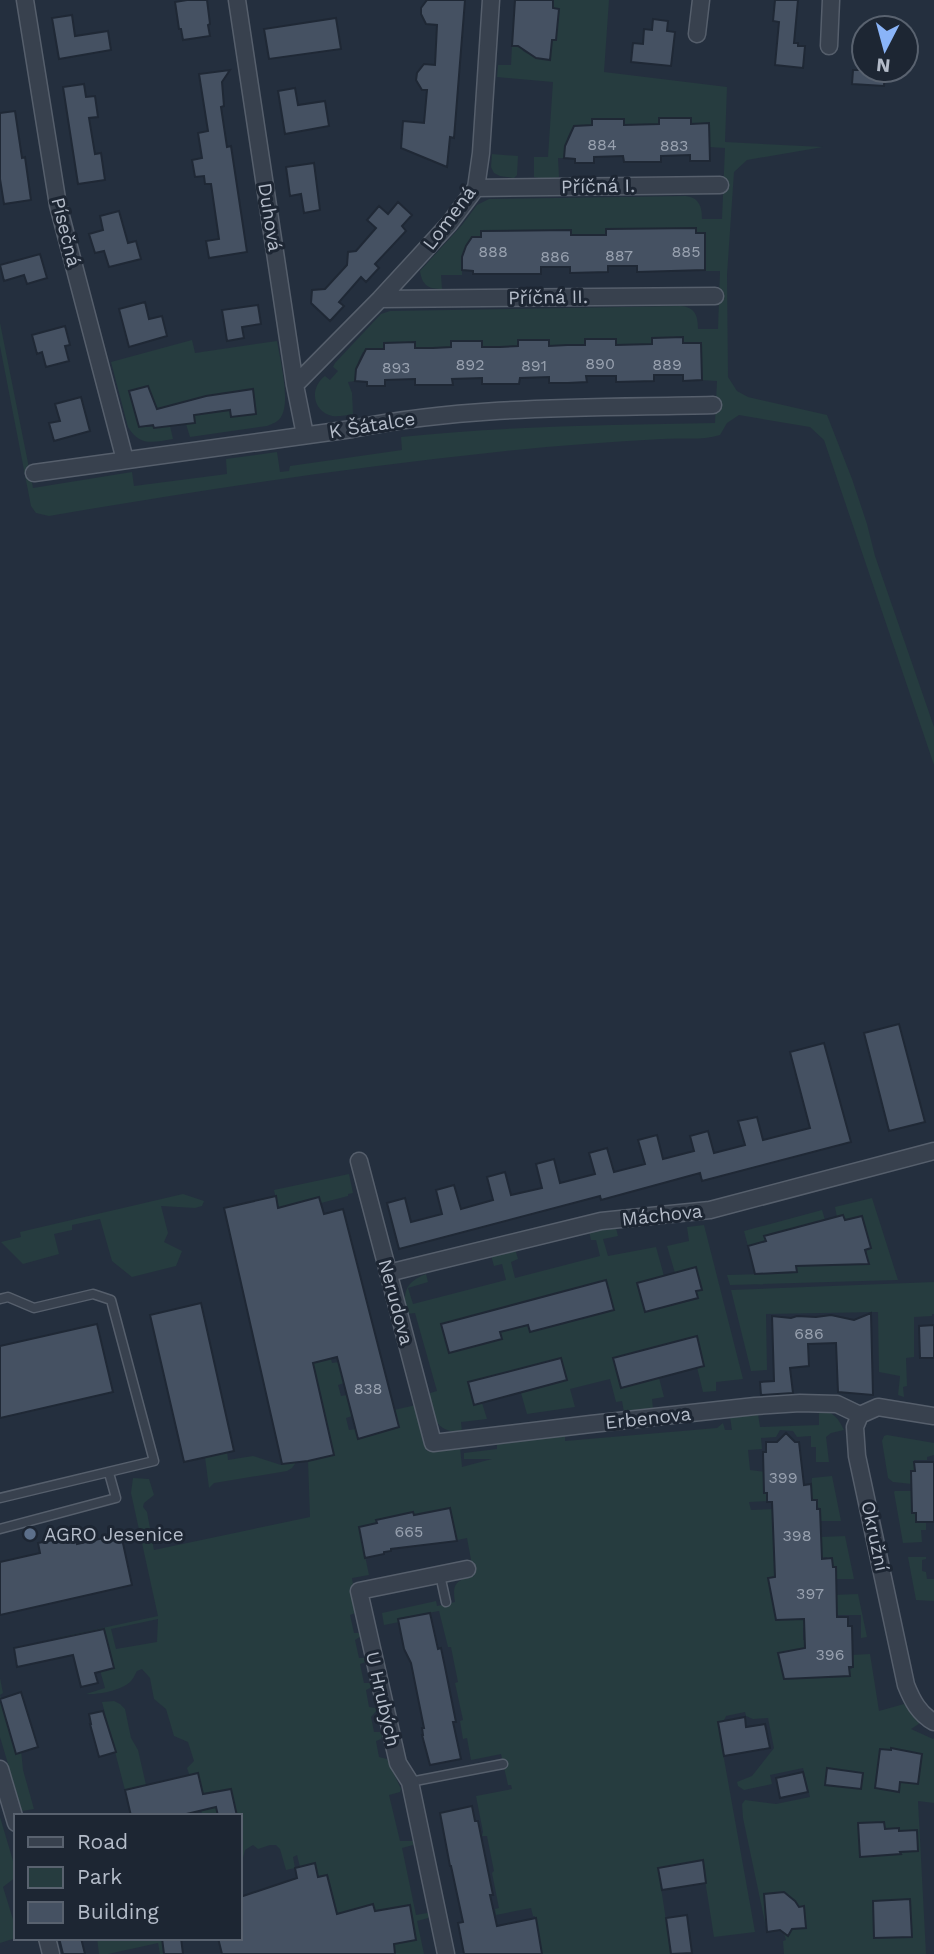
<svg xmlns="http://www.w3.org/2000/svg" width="934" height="1954" viewBox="0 0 934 1954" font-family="'Work Sans',sans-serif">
  <rect width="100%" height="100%" fill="#242f3e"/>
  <path fill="#263c3f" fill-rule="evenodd" d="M553,0H609L604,72L727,87L725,142L823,147L747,160L734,172L727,275L728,377L737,391L748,397L827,415L852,479L867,524L875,556L934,727V765L824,440L810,427L739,415L727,423L720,435C701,441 681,437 662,439C607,442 552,446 497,452C347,468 198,490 49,516L36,513L31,506L0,346V323L33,488L132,472L134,486L227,474L226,459L277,452L280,472L289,471L290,466L402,450L401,437C505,426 610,425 715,423L717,381L702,380L701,343H683V337L652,338V344L616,345V339H585V345L549,346V340H518V346L482,347V341H451V347L415,348V342L384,343V349H366V353L363,352C357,362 356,370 355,381L348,382L352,393L353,414C345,415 336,418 329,415C311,408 311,386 325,376L330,380L338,371L333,367L335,363L381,314L390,311L681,306C695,307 698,316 698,329H718L720,271H705V234L696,233L695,228L607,229L606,235L571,236L570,230H540L472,237L462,257V275H441L442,289C428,289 422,285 420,271L462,225L477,205L489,199L686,196C699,198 702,206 702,219H722L725,148L709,147V124H691V118H660L659,124L624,125V119H593L592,125L575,126V129H572C566,138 565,147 564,158H558L559,177L547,180L534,177V157H548L553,82L497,77L498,65H511L512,46L522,47L523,51L536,58L550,40H556L558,9L553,8Z
    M492,154L518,156L517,175L514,178L500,176L494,173L491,167Z
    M192,340L195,353L277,341C280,359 291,402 281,417C278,422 272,424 267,426L190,437L186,424L195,422L191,400L155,409L152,398L153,397H151L148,386L129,392L139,427L170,426L173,439C153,442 140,447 128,427L111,362Z
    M349,1174L353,1193L348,1194V1196L321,1203L319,1198L329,1351L332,1363L339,1362L344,1383L338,1385L341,1396L347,1395L352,1416L346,1418L349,1430L356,1429L359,1439L398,1428L394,1410L416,1405L427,1451L460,1447L462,1467L492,1459H464V1453L497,1449V1443L565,1435V1441L717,1428L723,1423L725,1430H732L730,1417L758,1414L760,1427L819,1425V1410C832,1410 839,1419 844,1430L831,1433L826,1437L829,1462H816V1447H811V1436L797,1437L793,1431L780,1430L776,1437L761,1438L762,1449L748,1450L750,1470L767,1472L764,1481V1491L769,1492V1501L749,1502L751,1510L777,1509L774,1551L807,1616V1627L803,1628V1640L808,1639L809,1678L849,1676L850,1669H852V1655L870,1654L879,1711L904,1704L920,1723L911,1729L933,1739L934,1738V1803L918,1801L926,1954H784L783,1941L786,1940L783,1930L767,1932L743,1818L742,1804L745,1800L776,1804L810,1797L803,1768L770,1775L772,1784L744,1790L738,1786L737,1782L752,1776L774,1748L768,1718L753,1719L746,1716L745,1712L726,1716L719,1731L755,1932L714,1937L702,1861L658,1868L671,1953L691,1951V1954H542L535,1916H533L531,1908L496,1915L495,1909L499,1908L492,1873L494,1871L487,1836H482L483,1832L476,1796L512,1789L511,1785H508L501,1754L471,1760L467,1738L463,1739L460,1721L463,1720L455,1683L458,1682L451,1647H448L439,1611L399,1618V1622L384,1625L382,1613L436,1601L437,1606L455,1602C452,1584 456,1580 474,1576L467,1538L457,1540L450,1508L414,1515L413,1513L376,1521L377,1523L359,1527L369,1575L352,1578L353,1584L351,1586L356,1610L355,1613L350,1615L354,1633H359L361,1636L355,1640L359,1658H366V1662L360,1664L364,1683H370L372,1685L370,1688L366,1690L369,1707L375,1708L377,1710L371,1717L374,1732H380L382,1736L381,1739L376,1741L379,1757L387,1759L401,1789L400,1792L389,1795L400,1841H414L413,1845L402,1848L416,1915L427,1913L430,1915L428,1918L417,1921L424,1954H395L342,1932L328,1875L318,1877L314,1863L300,1867L297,1855L293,1857L295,1868L286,1870L280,1849L276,1845H270L258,1849L253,1845L245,1850L242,1862L240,1899V1816H237L231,1789L213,1792L218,1816H201L202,1810L187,1768L194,1761L188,1742L174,1736L166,1709L154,1699L150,1678L142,1669L137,1671C135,1674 134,1678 131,1681C123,1690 98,1695 86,1694L105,1688L91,1638L85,1633L56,1638L158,1616L131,1493L133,1478L149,1479L154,1495L144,1503L143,1507L147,1512L154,1550L310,1517L308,1461L323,1455L334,1454L274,1190ZM158,1619L157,1642L116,1649L111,1629Z
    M183,1194L204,1201L202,1206L195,1208L161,1206L168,1233L164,1242L182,1251L176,1266L132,1277L112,1261L100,1219L72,1225V1230L54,1234L59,1254L23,1264L1,1242L21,1237L20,1232Z
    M872,1198L898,1280L730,1285L727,1275L797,1273L796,1266L868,1264L862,1216L845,1220L843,1215L837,1217L835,1207Z
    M822,1210L825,1220L808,1230L806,1225L783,1231L771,1240L770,1234L764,1236L766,1241L748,1246L744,1231Z
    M704,1225L743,1379L716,1382V1391L703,1392L697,1367L704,1365L696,1336L613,1358L621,1388L659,1378L664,1397L652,1399L653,1409L624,1412L622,1401L616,1402L610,1379L570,1389L575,1407L527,1414L521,1393L567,1380L561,1358L469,1382L475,1405L482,1403L487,1419L461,1422L462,1432C435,1433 433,1416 427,1394L437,1391L415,1313L407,1314C402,1293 405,1282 426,1274L428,1282L408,1288L413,1304L506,1280L502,1264L494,1266L491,1255L515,1249L518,1259L511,1262L515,1278L600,1256L596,1240H591L589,1231L616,1228L618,1236L603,1239L608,1256L656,1247L664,1276L638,1283L645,1312L698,1299L696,1291L702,1289L696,1268L675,1273L667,1246L689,1241L687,1227ZM500,1308L506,1330L500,1332L502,1339L449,1353L441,1324Z
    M934,1282V1314H932V1316L914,1317V1357L906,1358L907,1386L903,1387L904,1397L898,1395L900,1376L879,1372L878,1312L766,1314L767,1370L751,1371L731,1290Z
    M887,1435L934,1443V1455L927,1457V1460H914L915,1471L912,1484L893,1482L888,1478L882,1441L884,1436Z
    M227,1451L228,1460L253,1456L281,1465L297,1461L292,1468L287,1471L214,1483L209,1488L205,1457Z
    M832,1476L841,1521H820V1508L817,1507L816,1500H808L811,1491L812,1478Z
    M895,1491H914L917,1521H926V1530H921L922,1542L903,1543L894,1492Z
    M845,1536L854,1579H832L827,1557L819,1558L821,1550V1537Z
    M908,1557H926V1559L922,1560V1571L926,1572L927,1579H934V1601L916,1600Z
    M858,1594L867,1637L861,1638V1615H831L833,1595Z
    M0,1678L3,1693L0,1695L16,1750H21L23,1770L34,1809L22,1811L0,1737Z
    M114,1701L120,1704L125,1709L131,1738L138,1750L146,1785L125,1790L102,1702Z
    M0,1817L16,1871V1877L3,1887L16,1929V1938L0,1943Z
    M97,1938H162L164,1954H160L158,1943L108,1954H99Z"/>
  <path fill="#455162" stroke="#1f2835" stroke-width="2" d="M187,0H207L210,24L208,25L210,36L183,40L181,29H179L175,2Z
    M427,0H465L454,138L450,137L447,167L401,148L403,121L424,123L427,90H422L416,80L417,73L424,64L435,65L437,25L426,24L421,14V8Z
    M515,0H553V8L559,9L556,40H552L550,60L536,58L518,46H512Z
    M775,0H798L794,43H798V46H805L803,68L775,65L779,22L773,21Z
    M72,15L75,36L108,31L111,50L59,59L52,18Z
    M336,18L341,49L269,59L264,29Z
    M653,19L668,21L667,31L675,32L671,66L631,62L633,43L643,44L644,29L652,30Z
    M230,70L222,82L224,106L221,107L227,147L231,146L247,252L209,258L206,241L219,239L211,184H205L204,176L195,177L192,160L202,158L198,133L208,131L199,74Z
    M853,70H885L884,86L852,84Z
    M84,84L86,97L95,96L98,117L89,118L95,154L101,153L105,180L78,184L63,87Z
    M295,88L298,105L325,101L329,126L285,134L278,91Z
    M15,111L22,158L25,157L31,200L4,204L0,179V113Z
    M659,118H691V124L709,123L710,161H690V155L661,156V162H624L623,156L594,157V163H575V159L564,158L565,146L574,126L592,125V119H624V125L659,124Z
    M314,163L320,210L304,213L301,194L290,196L286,167Z
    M398,202L412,215L402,226L406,231L375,264L379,268L366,282L361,277L339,302L344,306L330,321L311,303L312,290L325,289L347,265L348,252L356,251L376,228L367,220L379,206L388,214Z
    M119,211L128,243L136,241L141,259L109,267L104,251L95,253L89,234L103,230L100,216Z
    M696,228V233H705V270L637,272V266H608V272L570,273V267H541V274H473V271L462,270V257L466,246L472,237H481V231L571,230V235H606V229Z
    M40,254L47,278L27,284L24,275L4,281L0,265Z
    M145,302L149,319L162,316L167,336L129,347L119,309Z
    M258,305L261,324L242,327L244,338L227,341L222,310Z
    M65,326L70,345L65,346L69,361L46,367L42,352L37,354L32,335Z
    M683,337V343H701L702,380L683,381V375H654V381L616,382V376H586L587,382L568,383H549V377L520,378L519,384H482V378L452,379L453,385H415V379L385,380V386H367V382L355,381L356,369L366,349H384V343L415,342V348H433L451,347V341H482V347H500L518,346V340H549V346L567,345H585V339H616V345L652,344V338Z
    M148,386L157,409L206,396L253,389L256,414L231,417L230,410L194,415L195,423L154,428L153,425L139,427L129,391Z
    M81,397L90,431L54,441L49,423L60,421L55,404Z
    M899,1024L925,1122L889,1131L864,1033Z
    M824,1043L851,1142L702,1181L700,1173L601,1200L600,1196L399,1249L387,1203L405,1198L411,1222L442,1214L436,1190L454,1185L461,1209L493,1200L487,1177L505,1172L511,1195L542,1188L536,1164L554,1159L560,1183L595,1174L589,1153L607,1148L614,1172L645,1164L638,1140L657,1135L663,1159L694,1151L690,1136L708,1131L714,1153L745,1145L738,1121L757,1117L763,1140L810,1128L790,1052Z
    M276,1196L278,1208L319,1197L324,1214L343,1209L399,1427L358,1439L337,1357L313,1363L334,1455L308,1461L282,1464L224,1208Z
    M843,1215L845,1220L862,1216L871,1248L865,1250L869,1264L796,1266L797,1272L755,1274L748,1246L766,1241L764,1236Z
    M696,1267L702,1290L696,1291L698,1298L645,1312L637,1283Z
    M606,1280L614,1310L530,1332L528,1325L500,1332L502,1339L449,1353L441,1324Z
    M201,1303L234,1451L184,1462L150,1315Z
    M871,1313L873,1395L838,1392L836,1343L808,1344L809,1366L790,1368L793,1393L761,1395L760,1382L774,1381L772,1316L791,1318L797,1316L816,1317L831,1315L854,1320Z
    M97,1324L113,1392L0,1418V1346Z
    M934,1325V1358H920L919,1326Z
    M697,1336L704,1366L621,1388L613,1358Z
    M561,1358L567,1380L474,1405L468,1382Z
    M786,1433L795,1442H799L804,1485L811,1484L812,1500H817V1509H820L822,1559L832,1558L833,1567H836L837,1617H848V1626H852L853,1667H849L850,1676L784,1679L778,1653L805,1648L804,1619L776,1620L768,1578L775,1577L772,1502H767V1493H764L763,1452H766V1442H777Z
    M914,1462H934V1522H916V1513H912L911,1471H915Z
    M450,1508L457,1541L391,1549V1551L384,1552V1554L365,1558L359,1527L377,1523L376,1520L413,1512L414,1515Z
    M73,1527L77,1544L121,1534L132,1585L0,1615V1562L40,1553L38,1543L53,1540L50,1533Z
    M430,1613L438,1649L441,1648L445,1667L456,1722H453L461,1759L430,1765L422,1735H423L422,1728H424L411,1663L404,1649L398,1619Z
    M104,1629L114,1668L95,1673L98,1683L81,1687L73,1655L17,1667L14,1648Z
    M21,1692L38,1747L16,1754L0,1699Z
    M103,1711L116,1752L99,1757L90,1724H91L89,1714Z
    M745,1717L746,1727L765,1724L770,1748L724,1756L718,1722Z
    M891,1748L922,1754L918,1784L900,1782L899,1792L875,1788L880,1749L891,1750Z
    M827,1768L863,1773L861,1789L825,1785Z
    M803,1772L808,1792L780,1798L776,1778Z
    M198,1773L203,1794L231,1789L237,1816H218L216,1807L178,1816H131L125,1790Z
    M472,1806L475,1821H478L493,1895H490L497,1926L536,1918L542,1954H464L458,1923L463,1922L451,1866H450L440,1813Z
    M884,1822L885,1829L899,1828V1831L917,1830L918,1851L900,1852L901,1854L860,1857L858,1823Z
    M703,1860L706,1883L662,1890L658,1868Z
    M315,1863L318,1877L327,1875L337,1914L373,1904L375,1911L410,1905L416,1940L394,1944L395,1954H222L218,1938H240V1897L297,1878L295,1868Z
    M784,1892L795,1901L799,1907L804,1906L806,1928L792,1929L788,1936L780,1930L767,1932L764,1894Z
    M910,1899L912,1937L874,1938L873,1901Z
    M687,1915L692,1953L671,1954L666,1918Z
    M59,1938H81L85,1954H63Z
    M162,1938H181L183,1954H164Z"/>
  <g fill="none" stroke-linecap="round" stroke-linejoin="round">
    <g stroke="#565f6c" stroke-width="11">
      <path id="lane" d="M0,1299L8,1297L34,1308L93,1294L111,1300L154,1461L0,1498
        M0,1529L116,1498L109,1473
        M440,1575L446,1602
        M410,1782L503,1764"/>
    </g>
    <g stroke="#565f6c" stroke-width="19">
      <path id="street" d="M25,0L58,205L125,460
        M237,0L295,385L305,435
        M697,34L701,0
        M829,46L831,0
        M476,188L720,185
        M380,299L715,296
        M295,385L380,299L449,224L476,188L481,153L491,0
        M34,473L352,429C471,405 593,408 713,405
        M359,1161L433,1443L591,1424L755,1406L800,1403L837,1404L860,1415
        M388,1273L601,1221L710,1210L934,1151
        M934,1416L878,1407L860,1415L855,1427L857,1456L906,1685C912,1700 919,1714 934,1722
        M0,1769L16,1823
        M47,1938L51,1954
        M446,1954L410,1782L398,1763L359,1591L467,1569"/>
    </g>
    <use href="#lane" stroke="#38414e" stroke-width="8"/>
    <use href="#street" stroke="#38414e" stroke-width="16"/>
  </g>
  <circle fill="#5c6f8a" stroke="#1d2633" stroke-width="2.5" cx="30" cy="1534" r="7"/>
  <g text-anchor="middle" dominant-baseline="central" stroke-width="6" stroke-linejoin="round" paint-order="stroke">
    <g font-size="16" fill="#98a1af">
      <text x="602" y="144">884</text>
      <text x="674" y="145">883</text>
      <text x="493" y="251">888</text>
      <text x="686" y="251">885</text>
      <text x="619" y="255">887</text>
      <text x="555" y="256">886</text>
      <text x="600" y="363">890</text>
      <text x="470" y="364">892</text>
      <text x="667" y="364">889</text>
      <text x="534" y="365">891</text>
      <text x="396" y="367">893</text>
      <text x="809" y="1333">686</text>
      <text x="368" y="1388">838</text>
      <text x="783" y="1477">399</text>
      <text x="409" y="1531">665</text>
      <text x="797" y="1535">398</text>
      <text x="810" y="1593">397</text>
      <text x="830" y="1654">396</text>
    </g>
    <g font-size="19" fill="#b4bcc9" stroke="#1d2633">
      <text transform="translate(598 186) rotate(-1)">Příčná I.</text>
      <text transform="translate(270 217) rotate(81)">Duhová</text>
      <text transform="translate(449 218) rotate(-53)">Lomená</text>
      <text transform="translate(66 232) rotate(76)">Písečná</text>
      <text transform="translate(548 297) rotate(-1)">Příčná II.</text>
      <text transform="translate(372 425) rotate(-9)">K Šátalce</text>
      <text transform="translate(662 1215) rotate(-6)">Máchova</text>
      <text transform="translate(396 1302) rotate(75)">Nerudova</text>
      <text transform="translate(648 1418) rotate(-6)">Erbenova</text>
      <text transform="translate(875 1536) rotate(78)">Okružní</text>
      <text transform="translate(383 1699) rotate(77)">U Hrubých</text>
    </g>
    <g font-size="19" fill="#b4bcc9" stroke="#1d2633" text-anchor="start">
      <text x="44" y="1534">AGRO Jesenice</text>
    </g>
  </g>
  <rect x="14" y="1814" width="228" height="126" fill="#1d2633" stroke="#59626f" stroke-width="2"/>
  <rect x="28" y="1837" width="35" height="10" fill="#38414e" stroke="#59626f" stroke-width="2"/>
  <text x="77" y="1849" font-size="21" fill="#b4bcc9">Road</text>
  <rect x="28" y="1867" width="35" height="21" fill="#263c3f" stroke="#59626f" stroke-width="2"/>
  <text x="77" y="1884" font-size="21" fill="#b4bcc9">Park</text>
  <rect x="28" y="1902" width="35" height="21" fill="#455162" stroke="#59626f" stroke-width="2"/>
  <text x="77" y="1919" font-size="21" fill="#b4bcc9">Building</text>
  <g transform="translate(885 49) rotate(186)"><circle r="33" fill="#1d2633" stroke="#59626f" stroke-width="2"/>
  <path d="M0-5L12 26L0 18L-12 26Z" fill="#8ab4f8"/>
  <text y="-10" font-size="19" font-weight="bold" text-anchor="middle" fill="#b4bcc9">N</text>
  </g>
</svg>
